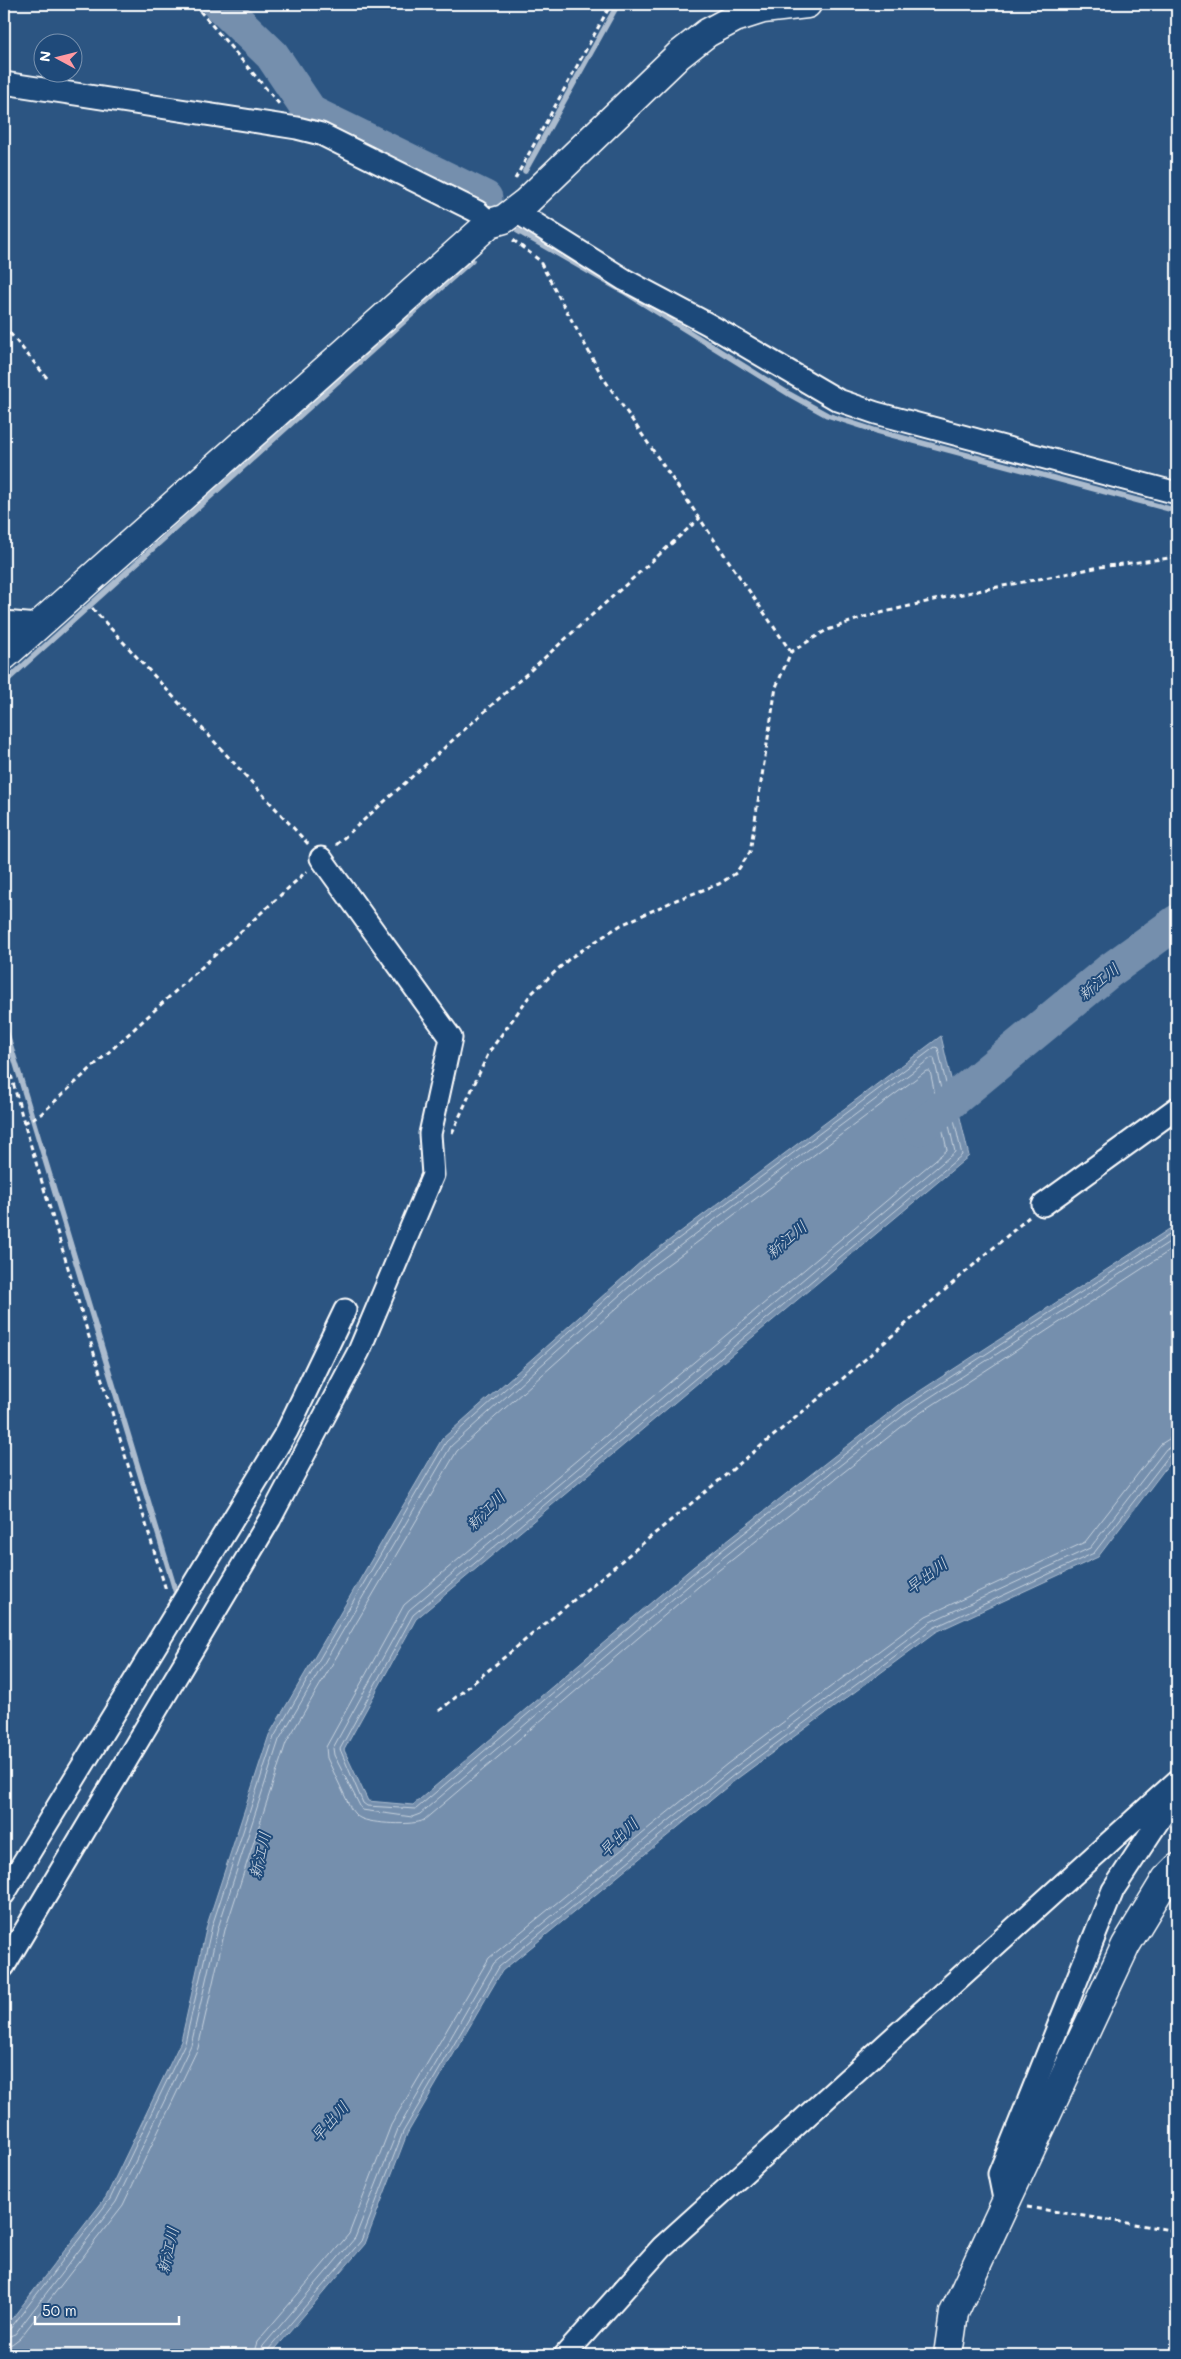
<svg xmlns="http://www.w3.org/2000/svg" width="1181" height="2359" viewBox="0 0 1181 2359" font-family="Mali,'Klee One',sans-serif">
  <rect width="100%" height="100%" fill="#2c5582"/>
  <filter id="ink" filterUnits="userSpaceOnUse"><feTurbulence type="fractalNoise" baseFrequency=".02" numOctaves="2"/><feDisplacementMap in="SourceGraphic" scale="10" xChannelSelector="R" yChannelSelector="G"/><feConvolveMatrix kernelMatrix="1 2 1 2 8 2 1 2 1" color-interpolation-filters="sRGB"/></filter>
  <g filter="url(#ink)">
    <path fill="#748fad" stroke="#acbcce" d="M941,1036L969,1156L416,1619L344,1750L368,1801L413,1805L693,1567L903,1402L1177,1224V1453L1098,1557L936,1632L738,1778L502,1971L407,2134L365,2244L270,2355H4V2329L106,2197L181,2041L207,1925L269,1735L442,1439L643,1260Z"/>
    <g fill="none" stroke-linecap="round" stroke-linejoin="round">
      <path stroke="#c7d2de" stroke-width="1" d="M4,2332L10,2329L110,2199L185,2043L212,1926L274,1737L446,1442L646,1263L935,1047L938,1048L962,1155L413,1615L340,1749L363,1803L367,1806L416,1809L697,1570L906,1406L1177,1230
        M4,2338L15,2334L116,2202L191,2045L218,1928L279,1740L451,1446L650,1268L931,1058H934L955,1152L409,1610L333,1748L334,1755L362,1810L412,1817L420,1814L701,1575L909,1411L1177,1237
        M4,2345L12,2344L20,2338L123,2205L198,2048L225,1930L286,1743L457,1451L655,1274L926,1071H930L947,1150L404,1605L326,1747L327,1758L351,1809C354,1813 356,1816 360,1818C371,1824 414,1826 424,1820L705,1581L914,1417L1177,1246
        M253,2355L257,2342L349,2234L391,2125L489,1958L727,1764L926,1616L1085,1542L1161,1444L1169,1439L1177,1437
        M260,2355L263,2346L355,2238L398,2129L494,1963L731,1770L930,1622L1090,1548L1166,1449L1177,1445
        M267,2355L268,2350L361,2241L403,2132L499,1967L735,1774L933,1628L1094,1553L1171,1453L1177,1451"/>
      <path stroke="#acbcce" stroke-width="5.5" d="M525,171L618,4
        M518,231L623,291L789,394L827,415L877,431L1177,511
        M4,683L472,260
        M4,1024L176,1593L173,1598
        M4,1874L11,1862"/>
      <path stroke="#748fad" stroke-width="35" d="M219,4L272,55L311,113L485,198
        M919,1128L1109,971L1177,922"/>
      <g stroke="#fff" stroke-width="25">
        <path id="street" d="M4,83L297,128L321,134L478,212L490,223
          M515,211L625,280L708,324L838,400L876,413L1177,493
          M4,622L37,625
          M1043,1205L1177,1108
          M4,1894L287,1431L345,1310
          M4,1966L270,1519L359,1351L433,1175L430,1134L451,1038L321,858
          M1005,2204L999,2174L1113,1890L1161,1817L1177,1800
          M565,2355L662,2247L1177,1781"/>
      </g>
      <g stroke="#fff" stroke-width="31">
        <path id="secondary" d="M4,656L490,223L504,219L526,202L679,55L707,33L735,18L763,9L807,4
          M948,2355L954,2313L1126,1945L1166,1879L1177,1868"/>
      </g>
      <path stroke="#fff" stroke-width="3" stroke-dasharray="5 4" stroke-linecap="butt" d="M194,4L280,105
        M515,179L611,4
        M513,240L539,260L602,376L791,652
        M4,326L47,378
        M92,608L309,845
        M336,845L700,518
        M4,1049L24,1123L166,1590
        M24,1123L41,1114L307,871
        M452,1133L489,1052L531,994L570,958L621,925L676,900L719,884L736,873L750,852L776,687L791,652L825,631L864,617L947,597L1100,567L1177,557
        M439,1711L840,1381L1029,1217
        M1027,2207L1177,2231"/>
      <use href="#street" stroke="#1f4a7a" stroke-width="21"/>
      <use href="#secondary" stroke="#1f4a7a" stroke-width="28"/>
    </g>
  </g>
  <g text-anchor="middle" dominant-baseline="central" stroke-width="4" stroke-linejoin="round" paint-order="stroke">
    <g font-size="16" font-style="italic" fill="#d5dde6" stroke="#1f4a7a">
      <text transform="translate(1098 981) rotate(-39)">新江川</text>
      <text transform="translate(786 1239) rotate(-40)">新江川</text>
      <text transform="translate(485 1510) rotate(-45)">新江川</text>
      <text transform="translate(926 1575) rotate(-37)">早出川</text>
      <text transform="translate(618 1837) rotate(-44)">早出川</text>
      <text transform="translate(259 1855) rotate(-77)">新江川</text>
      <text transform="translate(329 2121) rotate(-48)">早出川</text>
      <text transform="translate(167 2250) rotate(-77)">新江川</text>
    </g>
  </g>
  <rect width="1181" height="2359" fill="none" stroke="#1f4a7a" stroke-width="20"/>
  <rect x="10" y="10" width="1161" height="2339" fill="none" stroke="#fff" stroke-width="2" filter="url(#ink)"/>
  <g transform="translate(58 58) rotate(277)"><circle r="24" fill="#1f4a7a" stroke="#7992af"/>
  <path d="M0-4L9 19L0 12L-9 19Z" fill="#ff9aa2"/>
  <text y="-8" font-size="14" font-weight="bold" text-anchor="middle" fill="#ffffff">N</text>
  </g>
  <path d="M35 2316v8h144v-8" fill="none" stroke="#ffffff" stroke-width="2.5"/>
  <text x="42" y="2316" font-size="15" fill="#ffffff" stroke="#1f4a7a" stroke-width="4" paint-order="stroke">50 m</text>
</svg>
